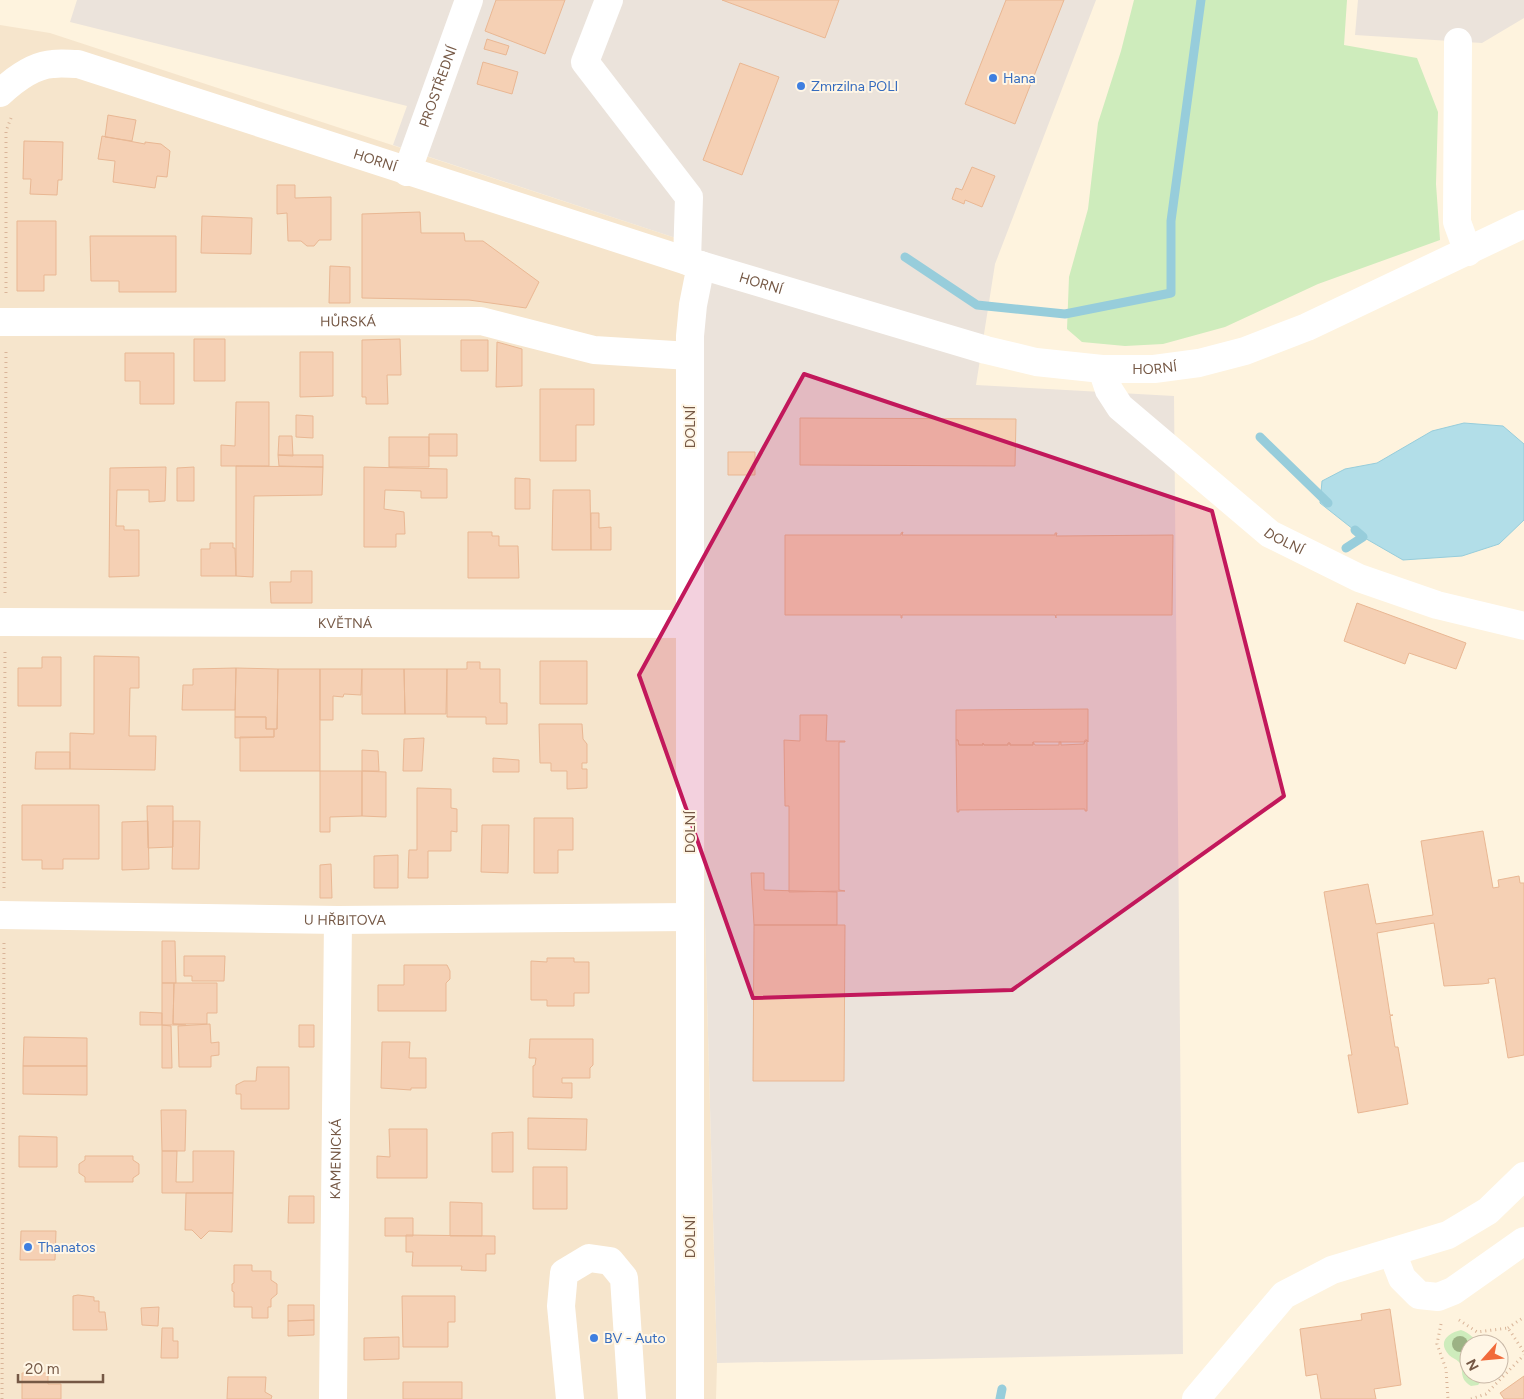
<svg xmlns="http://www.w3.org/2000/svg" width="1524" height="1399" viewBox="0 0 1524 1399" font-family="Figtree,sans-serif">
  <rect width="100%" height="100%" fill="#fef3de"/>
  <path fill="#f6e5cc" d="M0,25L50,33L700,246L705,924L717,1363L716,1399H0Z"/>
  <path fill="#ebe3db" d="M77,0H1096L995,264L976,385L1174,396L1183,1354L717,1363L705,924L700,246L393,145L407,106L70,22Z
    M1358,0H1524V18L1482,43L1355,35Z"/>
  <path fill="#ceecbc" d="M1134,0H1347L1344,45L1417,58L1438,112L1436,184L1440,240L1318,284L1225,327L1163,344L1125,346L1082,342L1067,329L1069,277L1088,209L1098,123L1121,51Z
    M1461,1330C1470,1333 1474,1340 1482,1342C1487,1344 1493,1342 1498,1344H1469V1374H1484V1378L1478,1385L1471,1386C1458,1378 1465,1371 1459,1362C1456,1359 1452,1358 1449,1355C1437,1342 1448,1333 1461,1330Z"/>
  <path fill="#b2dee8" stroke="#97cddb" d="M1464,423L1503,426L1524,444V520L1499,544L1462,556L1403,560L1363,537L1320,503L1322,481L1345,469L1377,463L1432,431Z"/>
  <g fill="none" stroke-linecap="round" stroke-linejoin="round">
    <path stroke="#97cddb" stroke-width="9" d="M905,257L977,305L1065,314L1171,293V221L1201,0
      M1260,437L1328,503
      M1346,548L1363,537L1355,530
      M1000,1399L1002,1389"/>
  </g>
  <path fill="#f5d0b4" stroke="#e9b793" d="M496,0H565L545,54L485,31Z
    M722,0H839L825,38Z
    M1006,0H1064L1015,124L965,104Z
    M487,39L509,46L506,55L484,49Z
    M483,62L518,72L512,94L477,84Z
    M740,63L779,77L742,175L703,160Z
    M108,115L136,120L132,141L105,137Z
    M102,136L145,144V142L161,144L170,151L167,177L157,176L155,188L113,182L115,161L98,159Z
    M24,141L63,142L62,180H58L57,195L30,194L31,179H23Z
    M972,167L995,176L982,207L965,200L964,204L952,199L956,188L962,190Z
    M277,185H295V198L331,197V240H319L314,246H307L301,241H288L287,213L277,214Z
    M420,212L421,233H464L465,241H483L539,282L526,308L469,300L362,298V214Z
    M202,216L252,218L251,254L201,253Z
    M17,221H56V275H44V291H17Z
    M90,236H176V292H119V281H91Z
    M330,266L350,267V303H329Z
    M194,339H225V381H194Z
    M400,339L401,375H387L388,404H366V397H362V340Z
    M461,340H488V371H461Z
    M497,342L522,349V386L496,387Z
    M300,352H333V396L300,397Z
    M125,353H174V404H140V381H125Z
    M540,389H594V425H576V461H540Z
    M236,402H269V466H221V445L235,446Z
    M296,415L313,416V438L296,437Z
    M800,418L1016,419L1015,466L800,465Z
    M429,434H457V456H429Z
    M279,436H292L293,456L278,455Z
    M389,437H429V467H389Z
    M728,452H755V475H728Z
    M278,455H323V467L279,466Z
    M236,466L323,467L322,495L254,496L253,577L236,576Z
    M166,467L165,501L149,502V490H117L116,526H124V530H139V576L109,577L110,468Z
    M194,467V501H177V468Z
    M364,467L447,469V498H421V491L385,490L384,509L404,512L405,534H396V547H364Z
    M515,478L530,479V509H515Z
    M553,490H590L591,550H552Z
    M591,513H599V528L611,527V550H591Z
    M468,532H492V536H499V546H518L519,578H468Z
    M903,532L902,535H1055V533H1057L1056,536L1173,535L1172,615H1056V618L1055,615H902V618H901V615H785V535H901V533Z
    M210,543H233V548H235L236,576H201V549H210Z
    M291,571H312V603H271L270,582H291Z
    M1357,603L1466,643L1456,669L1409,653L1405,664L1344,641Z
    M94,656L139,657V688H130L129,736H156L155,770L70,769V733L94,734Z
    M42,657H61V706H18V668H42Z
    M540,661H587V704H540Z
    M467,662H480V669H500V703H507V724H486V717H447V669H467Z
    M236,668L235,710H182L183,685H193V669Z
    M236,668L278,669L277,729H266V717H235Z
    M278,669H320V771H240V737H274V729H277Z
    M320,669H362L361,695L344,694L343,697L333,696V720H320Z
    M362,669H404L405,714H362Z
    M404,669H447L446,714H405Z
    M1088,709V742L1087,740L1085,742H1033V745H1010V743H1008V745H984L983,743V745H959L958,740H956V710Z
    M800,715H827L826,741H845V742H839V890L845,891L789,892V806H785L784,740L800,741Z
    M235,717H266V729H274V737L235,738Z
    M539,724H582L583,739L587,744V763H582V769H587V788L567,789V771H551V763H540Z
    M424,738L422,771H403L404,739Z
    M956,740H958L959,745H983V743L984,745H1008V743H1010V745H1033V742L1035,745H1059V742H1061V745L1084,744L1085,740H1087V811H1085V809L959,810V812H957Z
    M362,750L378,751L379,771H362Z
    M36,752H70V769H35Z
    M493,758L519,760V772H493Z
    M320,771H362V816L330,817V832H320Z
    M362,771L386,772V817L362,816Z
    M417,788L451,789V808L457,809V832L451,831V851H428V878H408L409,850H417Z
    M22,805H99V859H63V869H42V860H22Z
    M147,806H173V847L148,848Z
    M534,818H573V850H558V873H534Z
    M148,821L149,869L122,870V822Z
    M173,821H200L199,869H172Z
    M482,825H509L508,873L481,872Z
    M1483,831L1493,888L1499,887L1498,880L1519,876L1520,883H1524V1055L1508,1058L1495,978L1488,979L1489,983L1482,984L1444,986L1434,923L1377,933L1390,1015H1393L1390,1016L1395,1047H1398L1408,1104L1358,1113L1348,1055H1352L1324,892L1368,884L1376,924L1433,915L1421,841Z
    M398,855V888H374V856Z
    M331,864L332,898H320V865Z
    M751,873H764V890L837,892V925H754Z
    M754,925H845L844,1081H753Z
    M162,941H175L176,983H162Z
    M184,956H225L224,981H192V976H184Z
    M547,958H574V962H589V993H574V1006H547V1000H531V961L547,962Z
    M404,965H447L450,971V979L446,983V1011H378V985H404Z
    M162,983H174L173,1024L186,1025H162Z
    M174,983H217V1013H207V1024H173Z
    M140,1012L162,1013V1025H140Z
    M210,1024L211,1043L219,1042V1055L211,1056V1067H179L178,1026Z
    M162,1025L171,1026L172,1068H162Z
    M299,1025H314V1047H299Z
    M24,1037L87,1038V1066H23Z
    M530,1039H593V1065L590,1068V1078H562V1083H572V1098L533,1097V1066L535,1065L536,1058H529Z
    M382,1042H410L409,1058H426V1088H411V1090L381,1088Z
    M23,1066H87V1095L23,1094Z
    M257,1067H289V1109H241V1094H236V1085L244,1081H256Z
    M161,1110H186L185,1151H162Z
    M528,1118L587,1119L586,1150L528,1149Z
    M389,1129H427V1178H377V1156L390,1157Z
    M513,1132V1172H492V1133Z
    M19,1136L57,1137V1167H19Z
    M162,1151H177L176,1182H193V1151H234L233,1193H162Z
    M85,1156H133V1160L139,1164V1174L133,1178V1182H85V1177L79,1173V1164L85,1160Z
    M533,1167H567V1209H533Z
    M186,1193H233L232,1232L209,1231L201,1239L192,1230H185Z
    M289,1196H314V1223H288Z
    M450,1202L482,1203V1236H450Z
    M385,1218H413V1236H385Z
    M21,1231H56L55,1260H20Z
    M406,1235L495,1236V1254H486V1271L461,1270L462,1266H412L413,1252H406Z
    M234,1265H252V1271H271V1280L277,1284V1294L271,1299V1307H268V1318H252V1307H234V1292L232,1291V1284L234,1283Z
    M78,1295L94,1297V1301H99V1312H105L107,1330H73V1296Z
    M402,1296H455V1322H448V1347H403Z
    M288,1305H314V1320L288,1321Z
    M159,1307L158,1326L142,1325L141,1308Z
    M1390,1309L1401,1385L1374,1389L1376,1399H1321L1317,1374L1306,1376L1300,1329L1362,1320L1361,1314Z
    M314,1320V1335L288,1336V1321Z
    M162,1328H173V1341H178V1358H161Z
    M399,1337V1359L364,1360V1338Z
    M22,1373H48V1384H61V1399H22Z
    M1524,1376V1399H1504L1500,1393Z
    M228,1377H266L265,1392L272,1396L271,1399H227Z
    M403,1382H462V1399H403Z"/>
  <g fill="none" stroke-linecap="round" stroke-linejoin="round">
    <path stroke="#d9b498" stroke-width="3" stroke-dasharray="1 4" stroke-linecap="butt" d="M6,293V131L11,118
      M5,593L6,350
      M4,888L5,650
      M1459,1320L1477,1332L1508,1328L1524,1352
      M1441,1324L1437,1344L1446,1369L1448,1399
      M1508,1328L1524,1317
      M2,1399L4,942
      M1471,1399L1486,1394L1524,1355"/>
    <g stroke="#fff" stroke-width="28">
      <path d="M609,0L585,62L689,197L687,261"/>
      <path d="M1458,42L1457,222L1468,252"/>
      <path id="s1" d="M0,93C14,80 33,65 53,64C61,63 70,64 78,64L687,261L986,350L1036,362L1102,369H1154L1199,363L1245,351L1307,327L1524,224"/>
      <path id="s2" d="M407,172L469,0"/>
      <path id="s3" d="M0,322L481,321L594,350L690,356"/>
      <path id="s4" d="M1102,369L1109,390L1120,407L1270,534L1359,578L1437,605L1524,626"/>
      <path id="s5" d="M0,622L690,624"/>
      <path id="s6" d="M0,915L338,920L690,917"/>
      <path d="M1392,1252L1402,1278L1419,1295L1438,1297L1453,1291L1524,1241"/>
      <path id="s7" d="M333,1399L338,920"/>
      <path d="M570,1399L561,1306L564,1273L589,1258L610,1261L624,1278L632,1399"/>
      <path d="M690,1399V336L693,305L701,265"/>
      <path d="M1196,1399L1284,1295L1332,1270L1448,1235L1488,1211L1524,1176"/>
    </g>
  </g>
  <circle fill="#9cb285" cx="1460" cy="1344" r="8"/>
  <path fill="#c2185b" fill-opacity="0.2" stroke="#c2185b" stroke-width="4" stroke-linejoin="round" d="M804,374L1212,511L1284,796L1012,990L753,998L639,675Z"/>
  <g fill="#3f7fe0" stroke="#fff6e6" stroke-width="2">
    <circle cx="993" cy="78" r="5"/>
    <circle cx="801" cy="86" r="5"/>
    <circle cx="28" cy="1247" r="5"/>
    <circle cx="594" cy="1338" r="5"/>
  </g>
  <g text-anchor="middle" dominant-baseline="central" stroke-width="4" stroke-linejoin="round" paint-order="stroke">
    <g font-size="14" fill="#366cbe" stroke="#fff6e6" text-anchor="start">
      <text x="1003" y="78">Hana</text>
      <text x="811" y="86">Zmrzilna POLI</text>
      <text x="38" y="1247">Thanatos</text>
      <text x="604" y="1338">BV - Auto</text>
    </g>
    <g font-size="14" fill="#755845" stroke="#fff6e6">
      <text stroke="none"><textPath href="#s2" startOffset="91">PROSTŘEDNÍ</textPath></text>
      <text stroke="none"><textPath href="#s1" startOffset="399">HORNÍ</textPath></text>
      <text stroke="none"><textPath href="#s1" startOffset="804">HORNÍ</textPath></text>
      <text stroke="none"><textPath href="#s3" startOffset="348">HŮRSKÁ</textPath></text>
      <text stroke="none"><textPath href="#s1" startOffset="1209">HORNÍ</textPath></text>
      <text transform="translate(690 427) rotate(-90)">DOLNÍ</text>
      <text stroke="none"><textPath href="#s4" startOffset="255">DOLNÍ</textPath></text>
      <text stroke="none"><textPath href="#s5" startOffset="345">KVĚTNÁ</textPath></text>
      <text transform="translate(690 832) rotate(-90)">DOLNÍ</text>
      <text stroke="none"><textPath href="#s6" startOffset="345">U HŘBITOVA</textPath></text>
      <text stroke="none"><textPath href="#s7" startOffset="240">KAMENICKÁ</textPath></text>
      <text transform="translate(690 1237) rotate(-90)">DOLNÍ</text>
    </g>
  </g>
  <g transform="translate(1484 1359) rotate(243)"><circle r="24" fill="#fff6e6" stroke="#c8b7a6"/>
  <path d="M0-4L9 19L0 12L-9 19Z" fill="#f16a3a"/>
  <text y="-8" font-size="14" font-weight="bold" text-anchor="middle" fill="#755845">N</text>
  </g>
  <path d="M18 1374v8h85v-8" fill="none" stroke="#755845" stroke-width="2.5"/>
  <text x="25" y="1374" font-size="15" fill="#755845" stroke="#fff6e6" stroke-width="4" paint-order="stroke">20 m</text>
</svg>
